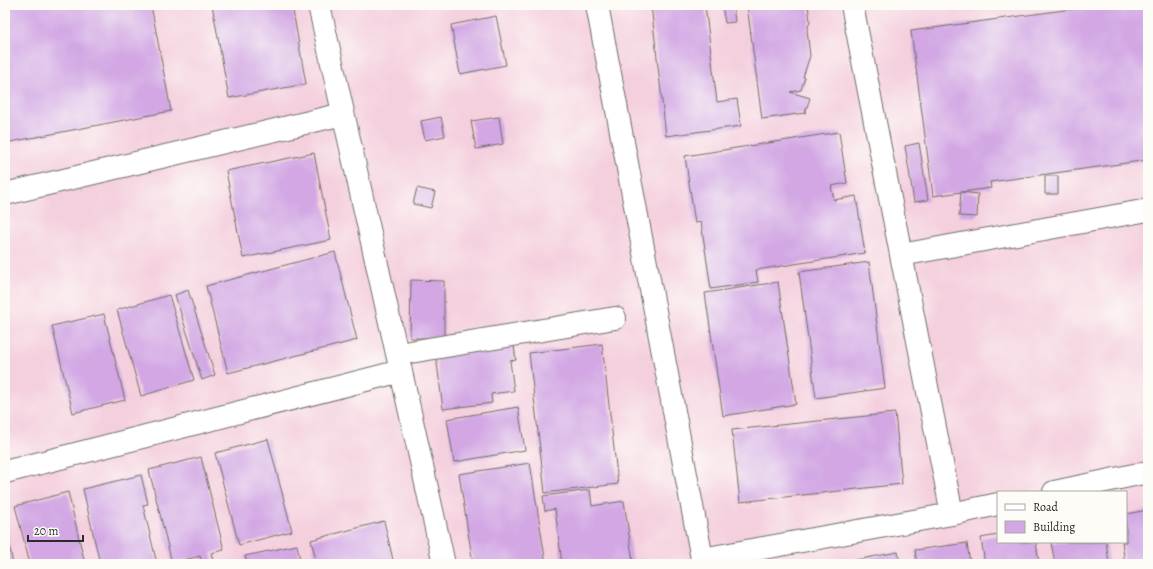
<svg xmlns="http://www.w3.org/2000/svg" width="1153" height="569" viewBox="0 0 1153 569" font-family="Alegreya,serif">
  <rect width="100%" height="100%" fill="#fdfcf7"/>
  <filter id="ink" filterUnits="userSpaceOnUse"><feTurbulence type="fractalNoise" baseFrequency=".025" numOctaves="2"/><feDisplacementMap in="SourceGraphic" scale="8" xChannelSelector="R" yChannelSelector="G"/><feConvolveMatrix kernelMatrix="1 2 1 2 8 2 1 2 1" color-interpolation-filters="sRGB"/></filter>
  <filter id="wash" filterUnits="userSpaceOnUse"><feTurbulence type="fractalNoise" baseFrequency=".012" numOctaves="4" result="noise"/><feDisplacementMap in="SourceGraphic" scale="16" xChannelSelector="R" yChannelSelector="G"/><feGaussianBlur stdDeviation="0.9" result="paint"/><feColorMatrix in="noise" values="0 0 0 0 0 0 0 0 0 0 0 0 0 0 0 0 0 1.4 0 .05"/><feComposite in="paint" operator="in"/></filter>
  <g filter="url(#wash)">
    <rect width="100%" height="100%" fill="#f0ebd3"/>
    <path fill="#f4cfde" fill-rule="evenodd" d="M5,5H1148V564H5ZM998,492H1126V542H998Z"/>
    <g id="blocks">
      <path fill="#d2a7e4" d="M5,5H151L171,111L5,143Z
        M212,5H292L306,84L229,98Z
        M651,5H705L717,102L737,99L741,126L666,136Z
        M722,5H733L735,22L725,23Z
        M747,5H808L810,21L807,30L810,56L803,77H805L801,90L790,92L810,98L805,113L762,119Z
        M1101,5H1148V160L990,182L991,188L933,196L911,31Z
        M496,16L506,65L460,74L451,25Z
        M441,117L445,136L425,140L421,121Z
        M499,117L503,144L476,149L471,121Z
        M839,132L847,183L831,186L834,200L856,196L865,253L756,270L758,282L711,289L701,222L695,223L685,156Z
        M919,143L928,200L914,202L905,146Z
        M314,153L331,240L243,258L226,171Z
        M1045,176H1058V194H1045Z
        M417,188L435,192L431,208L413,204Z
        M961,192L978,194L977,217L959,216Z
        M335,252L357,340L228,373L206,286Z
        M869,262L885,388L816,398L799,272Z
        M411,280L444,281V338H410Z
        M778,282L796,404L723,416L705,293Z
        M188,290L215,375L202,380L175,295Z
        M169,295L194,380L141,396L117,310Z
        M104,314L125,400L73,413L52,326Z
        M602,344L618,484L545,493L529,353Z
        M514,346L516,360L510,361L514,391L491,394L492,403L443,409L436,356Z
        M518,407L525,450L454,462L447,419Z
        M895,413L902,484L740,502L732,430Z
        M268,439L292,531L239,545L215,453Z
        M201,457L224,550L211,553L213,561L202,564L200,556L172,563L149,470Z
        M530,463L546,564H473L459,474Z
        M141,475L148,504L143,505L157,564H100L83,489Z
        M590,490L592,506L624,501L633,562L616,564H562L555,509L545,511L543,496Z
        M68,492L85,564H30L15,506Z
        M1148,510V564H1125L1122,542H1126V514Z
        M384,521L394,564H317L311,540Z
        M5,529H6L13,564H5Z
        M998,535V542H1036L1039,564H985L981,538Z
        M1051,542H1106L1109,564H1055Z
        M967,543L970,564H917L915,550Z
        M297,545L301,564H247L245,556Z
        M898,552L900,564H845V562Z"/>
    </g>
  </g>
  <g filter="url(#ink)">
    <use href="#blocks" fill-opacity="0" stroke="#706e66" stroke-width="1"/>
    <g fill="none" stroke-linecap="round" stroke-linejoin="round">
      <g stroke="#706e66" stroke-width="24">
        <path id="street" d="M319,5L444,564
          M597,5L703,564
          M852,5L952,514
          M5,194L343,114
          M901,255L1148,210
          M398,354L615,318
          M5,472L401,371
          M1054,492L1148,472
          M702,559L952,514L998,504"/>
      </g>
      <use href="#street" stroke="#fff" stroke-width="22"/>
    </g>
  </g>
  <rect width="1153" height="569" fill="none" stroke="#fdfcf7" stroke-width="20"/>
  <rect x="997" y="491" width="130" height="52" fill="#fdfcf7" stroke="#a9a8a5"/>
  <rect x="1005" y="504" width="20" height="6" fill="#ffffff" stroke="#a9a8a5"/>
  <text x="1033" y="511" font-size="12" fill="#2b2b2b">Road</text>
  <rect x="1005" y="521" width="20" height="12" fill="#d2a7e4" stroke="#a9a8a5"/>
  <text x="1033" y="531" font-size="12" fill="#2b2b2b">Building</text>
  <path d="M28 535v6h55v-6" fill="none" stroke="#2b2b2b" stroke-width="2"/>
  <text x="34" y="535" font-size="12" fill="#2b2b2b" stroke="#fdfcf7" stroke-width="3" paint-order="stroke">20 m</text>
</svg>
